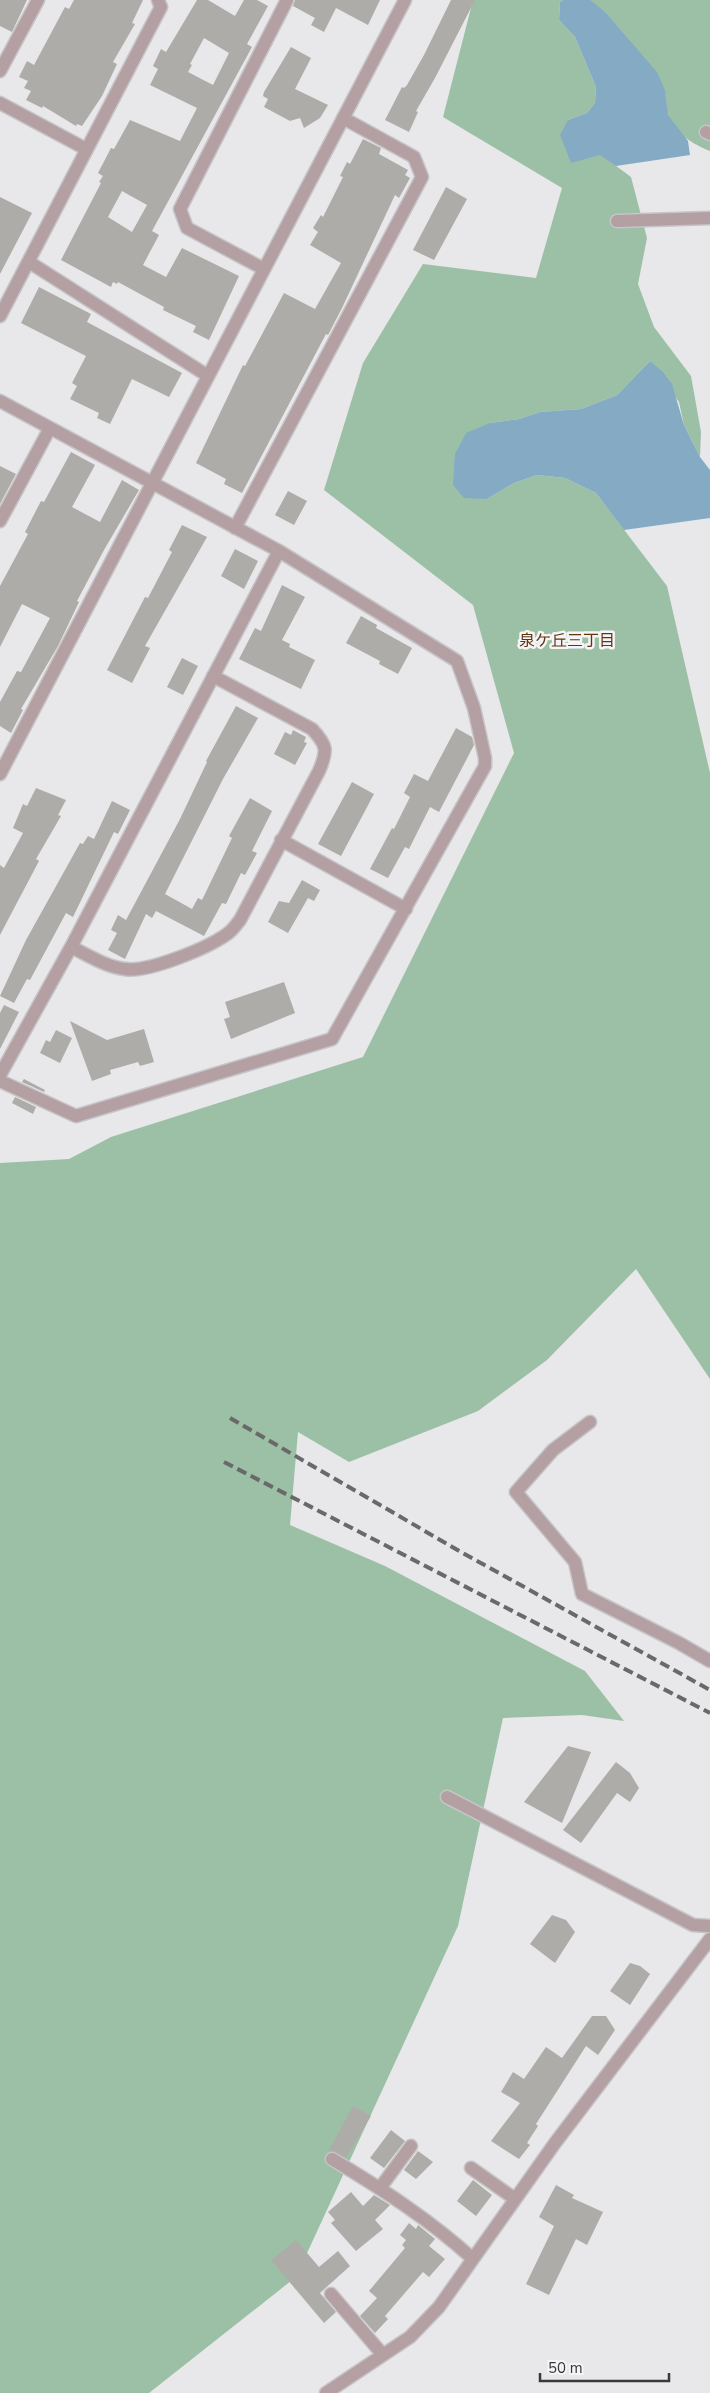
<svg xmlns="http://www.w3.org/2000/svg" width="710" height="2393" viewBox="0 0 710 2393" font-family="'Nunito Sans','Noto Sans JP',sans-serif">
  <rect width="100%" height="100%" fill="#e8e7ea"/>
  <path fill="#9cc0a6" d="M473,0H563L560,2L559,20L575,37L596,87L595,103L587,113L568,120L600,154L631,177L647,238L638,284L654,327L691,376L701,432L700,457L684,425L679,402L650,361L617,395L581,409L540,412L519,419L490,423L487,499L514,483L537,475L565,478L596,493L667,586L710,773V1379L636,1269L547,1360L478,1411L349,1462L298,1432L290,1525L385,1566L585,1671L624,1721L582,1715L503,1718L458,1926L296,2277L149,2393H0V1163L69,1159L111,1137L363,1057L514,753L473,605L324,490L363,363L423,264L536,278L562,188L443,117Z
    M591,0H710V151C693,144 675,134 668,115C665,107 668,96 663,89C645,58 617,23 591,0Z"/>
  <path fill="#84abc3" d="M563,0H591L606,13L657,72L665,90L668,115L688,141L690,155L616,166L600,155L571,163L560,135L568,120L587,113L595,103L596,87L575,37L559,20L560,2Z
    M650,361L663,372L672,384L684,425L700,457L710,470V518L624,530L596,493L565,478L537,475L514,483L487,499L464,498L453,485L455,454L466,433L490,423L519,419L540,412L581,409L617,395Z"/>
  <path fill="#aeaca9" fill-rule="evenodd" d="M0,0H27L12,32L0,26Z
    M74,0H143L132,23L135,24L113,62L117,64L102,96L82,126L77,124L76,126L43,106L42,108L26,100L31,91L24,88L28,81L19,77L27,61L34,65L65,7L69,9Z
    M197,0H208L235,16L244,0H257L268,6L247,44L252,47L152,231L159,235L143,265L166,277L182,248L239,276L209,340L193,332L196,326L163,310L164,307L118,282L117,284L113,282L111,287L61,260L101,183L99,182L103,176L98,173L111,148L114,149L130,120L180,141L197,108L150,85L158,69L153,66L161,49L166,52ZM204,38L229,53L213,85L188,72L192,65L190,64ZM122,191L147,205L132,232L108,217Z
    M295,0H380L368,25L336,8L324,32L311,25L315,18L293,6Z
    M451,0H475L435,78L416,111L418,112L409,132L385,120L402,87L404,88L407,85L424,55Z
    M291,47L311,58L295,89L328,105L320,118L304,128L300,118L290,121L264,107L268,99L263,96L264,92Z
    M363,139L381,148L379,154L408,170L405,175L410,178L399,198L395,195L342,308L328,335L326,334L242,493L224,484L226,479L196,463L243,365L245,366L284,293L315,309L341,263L310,245L318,232L313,228L321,215L323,217L343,177L340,176L347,162L350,164Z
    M446,187L467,199L434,260L413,250Z
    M0,197L32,213L0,274Z
    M39,287L91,314L87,322L182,373L169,397L132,379L110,424L97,418L99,413L70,399L77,386L72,383L86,356L21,323Z
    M71,452L95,465L72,507L100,522L122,480L139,490L104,550L77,601L79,602L58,646L21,709L23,710L11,733L0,726V702L17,671L21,672L50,618L22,604L0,647V586L28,534L25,532L41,501L44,502Z
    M0,466L16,474L0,504Z
    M288,491L307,501L294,525L275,515Z
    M182,525L207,537L145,646L150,648L132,683L107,670L145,597L148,598L172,552L169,550Z
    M235,549L258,561L244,589L221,576Z
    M282,585L305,597L282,640L290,644L289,647L315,660L301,689L239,659L255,628L261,631Z
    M361,616L377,625L376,628L412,648L398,674L379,664L380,661L346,643Z
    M182,658L198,666L183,695L167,687Z
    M236,706L258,718L223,779L165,894L192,909L198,898L202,900L232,838L229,836L250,798L272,811L252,851L257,853L245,875L241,873L226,904L222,903L204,936L156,911L152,918L146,914L125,959L108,950L117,933L111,930L118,915L126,920L180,819L207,762L206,761Z
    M456,728L472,737L474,745L439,812L430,807L409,849L405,847L388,878L370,869L392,828L394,829L410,797L404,793L414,774L428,781Z
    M293,730L306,737L304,742L307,743L295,765L274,754L285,732L291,735Z
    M352,782L374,794L341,856L318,844Z
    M36,788L66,800L58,815L61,816L36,859L39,861L0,935V865L4,868L23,833L13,828L23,804L27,806Z
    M112,801L130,810L118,834L114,832L73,917L66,913L30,980L27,979L14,1003L0,996L26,940L80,843L83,844L88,836L94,839Z
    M302,880L320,890L314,901L308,898L288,933L268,922L279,901L289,903Z
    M284,982L295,1013L231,1039L224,1019L230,1017L225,1002Z
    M4,1005L19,1012L0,1049V1013Z
    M70,1021L107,1040L144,1029L154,1062L140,1066L138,1062L110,1070L111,1074L92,1081Z
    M56,1030L72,1038L60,1063L40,1053L46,1040L50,1042Z
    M24,1079L45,1090L44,1092L22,1082Z
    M15,1097L36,1107L33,1114L12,1103Z
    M568,1746L591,1752L562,1823L524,1802Z
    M616,1762L630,1773L639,1788L630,1802L617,1793L581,1843L563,1830Z
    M552,1915L566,1920L575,1932L555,1963L530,1944Z
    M630,1963L640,1966L650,1974L630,2005L610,1991Z
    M592,2016H606L615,2030L598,2055L586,2046L536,2124L538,2126L527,2143L530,2145L519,2159L491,2141L520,2103L501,2092L513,2072L524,2079L546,2047L562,2058Z
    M353,2106L371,2116L346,2158L329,2150Z
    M391,2130L405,2141L384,2168L370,2158Z
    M418,2151L433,2162L416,2179L404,2170Z
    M473,2180L492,2195L476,2216L457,2201Z
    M556,2185L574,2195L572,2198L603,2212L587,2245L576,2239L549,2295L526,2284L554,2226L539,2217Z
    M351,2192L363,2206L374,2195L390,2205L375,2220L383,2229L356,2251L331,2223L335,2220L328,2212Z
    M409,2223L416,2229L418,2225L435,2239L429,2246L445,2259L429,2277L423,2272L385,2316L388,2319L375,2333L360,2316L377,2298L369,2291L405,2248L402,2245L406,2240L400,2235Z
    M296,2240L319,2267L338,2251L350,2266L320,2293L336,2312L324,2323L271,2260Z"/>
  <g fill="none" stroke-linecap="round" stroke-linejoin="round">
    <g stroke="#c5c4c7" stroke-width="15">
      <path id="minor" d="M0,71L38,0
        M0,103L86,149
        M706,132L710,134
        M617,221L710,218
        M29,262L208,376
        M264,269L187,228L180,209L287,0
        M0,316L161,7L158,0
        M0,401L279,551L457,661L474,708L485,758V766L332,1039L76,1116L0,1081
        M0,521L50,428
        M235,528L422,177L414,157L343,118
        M0,774L405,0
        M281,840L406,909
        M71,947C88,955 106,967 125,969C147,973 208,948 227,934C232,931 236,925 240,920L319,771C328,750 327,745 312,729L213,676
        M0,1075L71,947L279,551
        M590,1422L553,1450L516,1492L575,1562L582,1594L679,1643L710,1661
        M447,1797L693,1925L710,1926
        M332,2159C382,2189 430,2220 473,2259
        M471,2168L515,2199
        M380,2188L411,2146
        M331,2294L383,2355
        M326,2393L410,2337L439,2307L555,2143L710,1939"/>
    </g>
    <use href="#minor" stroke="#b49fa3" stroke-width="12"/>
    <path stroke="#69686a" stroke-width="4" stroke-dasharray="10 5" stroke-linecap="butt" d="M230,1418L461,1552L710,1690
      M224,1462L710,1713"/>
  </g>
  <g text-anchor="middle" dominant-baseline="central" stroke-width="5" stroke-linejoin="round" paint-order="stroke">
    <g font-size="16" fill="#60370a" stroke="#f5f4f7">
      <text x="567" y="641">泉ケ丘三丁目</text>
    </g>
  </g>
  <path d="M540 2373v8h129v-8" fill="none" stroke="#3a393a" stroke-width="2.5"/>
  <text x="548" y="2373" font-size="15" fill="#3a393a" stroke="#f5f4f7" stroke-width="4" paint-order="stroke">50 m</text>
</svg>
